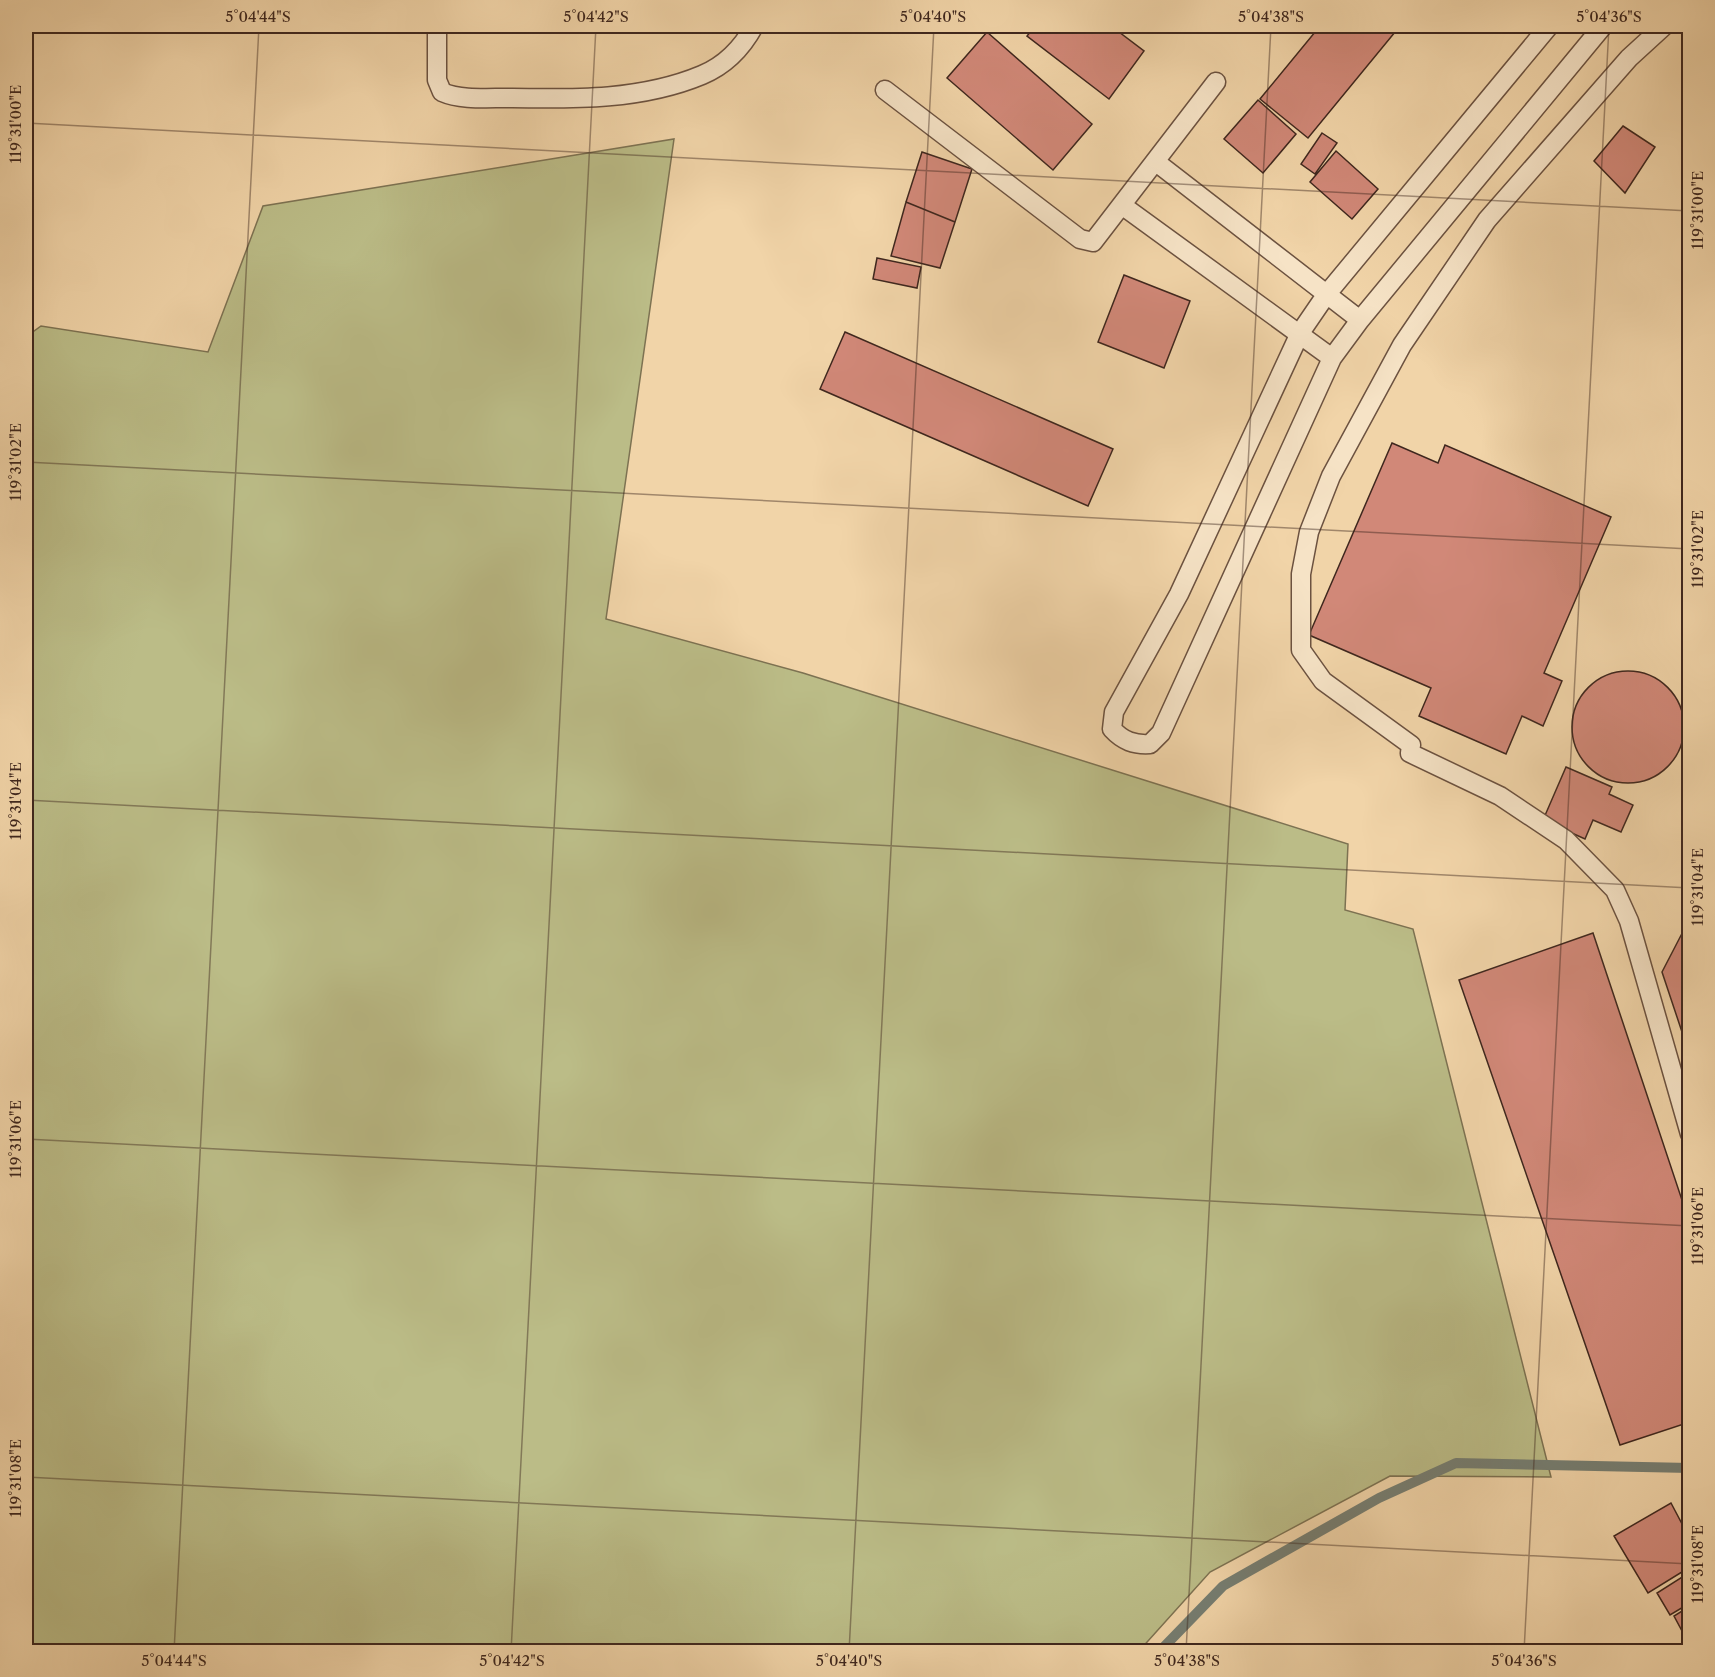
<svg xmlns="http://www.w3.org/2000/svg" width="1715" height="1677" viewBox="0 0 1715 1677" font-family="'Libre Caslon Text',serif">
  <rect width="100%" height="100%" fill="#f1d4a8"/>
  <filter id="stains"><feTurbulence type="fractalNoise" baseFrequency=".00333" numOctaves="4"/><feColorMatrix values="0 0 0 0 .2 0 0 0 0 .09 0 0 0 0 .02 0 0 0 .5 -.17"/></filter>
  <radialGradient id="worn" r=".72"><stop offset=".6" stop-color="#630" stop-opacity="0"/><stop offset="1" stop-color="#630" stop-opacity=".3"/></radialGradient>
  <path fill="#bbbc87" stroke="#7d7252" stroke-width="1.5" d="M674,139L606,619L803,673L1348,844L1345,910L1413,929L1551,1477L1390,1476L1210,1572L1139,1651H26V337L41,326L208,352L263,206Z"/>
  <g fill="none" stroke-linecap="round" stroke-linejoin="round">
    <path stroke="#767e72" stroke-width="10" d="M1159,1652L1223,1586L1379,1498L1456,1463L1690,1468"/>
  </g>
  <path fill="#d18878" stroke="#3f271e" stroke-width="1.5" d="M1035,26H1111L1144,51L1109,99L1027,36Z
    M1320,26H1400L1308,138L1260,99Z
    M987,32L1092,124L1053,170L947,78Z
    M1258,100L1296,134L1263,173L1224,139Z
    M1623,126L1655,147L1625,193L1594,161Z
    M1322,133L1337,143L1315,174L1301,164Z
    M1336,151L1378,189L1352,219L1310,182Z
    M922,152L972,169L955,222L906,202Z
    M906,202L955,222L940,268L891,256Z
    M877,258L921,267L917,288L873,279Z
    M1124,275L1190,301L1164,368L1098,342Z
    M845,332L1113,449L1088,506L820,389Z
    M1392,443L1438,463L1445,445L1611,517L1544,673L1562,681L1543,726L1522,716L1506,754L1419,716L1431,688L1309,635Z
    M1572 727a56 56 0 1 1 112 0a56 56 0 1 1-112 0Z
    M1566,767L1612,787L1609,794L1633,805L1621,832L1593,820L1585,839L1543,820Z
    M1690,918V1056L1662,972Z
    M1593,933L1690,1224V1422L1620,1445L1459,980Z
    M1671,1503L1690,1539V1567L1648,1593L1614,1536Z
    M1690,1572V1603L1670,1615L1657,1593Z
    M1690,1606V1644H1689L1674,1616Z"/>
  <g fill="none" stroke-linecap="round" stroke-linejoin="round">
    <g stroke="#6c5240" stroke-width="21">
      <path id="lane" d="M437,26V80L442,92C460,100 486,98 506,98C571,99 640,101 702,75C726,65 742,48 754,26
        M1549,26L1326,295L1300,333L1179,594L1114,712L1112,729C1123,741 1134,745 1150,744L1161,733L1332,358L1360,320L1603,26
        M1664,26L1629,58L1487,220L1402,345L1331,476L1309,532L1301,574V650L1323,681L1411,745L1410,753L1500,796L1566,840L1615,890L1629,921L1690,1134
        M885,90L1080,239L1093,242L1216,82
        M1156,162L1360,320
        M1123,206L1332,358"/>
    </g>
    <use href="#lane" stroke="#f6e3c6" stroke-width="18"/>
  </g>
  <path fill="none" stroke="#3f271e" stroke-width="1.5" stroke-opacity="0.45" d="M26,123L1690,211M26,462L1690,549M26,800L1690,888M26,1139L1690,1226M26,1477L1690,1564M174,1652L259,26M511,1652L596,26M849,1652L934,26M1186,1652L1271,26M1524,1652L1609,26"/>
  <rect width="1715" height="1677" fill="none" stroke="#f1d4a8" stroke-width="66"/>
  <rect x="33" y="33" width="1649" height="1611" fill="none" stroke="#3f271e" stroke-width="2"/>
  <g font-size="15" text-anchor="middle" fill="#3f271e">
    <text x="258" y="22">5°04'44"S</text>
    <text x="596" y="22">5°04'42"S</text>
    <text x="933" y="22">5°04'40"S</text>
    <text x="1271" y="22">5°04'38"S</text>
    <text x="1609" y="22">5°04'36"S</text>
    <text transform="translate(16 124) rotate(-90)" y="5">119°31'00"E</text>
    <text transform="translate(1698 210) rotate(-90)" y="5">119°31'00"E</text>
    <text transform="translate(16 462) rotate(-90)" y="5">119°31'02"E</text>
    <text transform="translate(1698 549) rotate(-90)" y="5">119°31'02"E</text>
    <text transform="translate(16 801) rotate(-90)" y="5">119°31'04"E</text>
    <text transform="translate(1698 887) rotate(-90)" y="5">119°31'04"E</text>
    <text transform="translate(16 1139) rotate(-90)" y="5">119°31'06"E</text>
    <text transform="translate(1698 1226) rotate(-90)" y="5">119°31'06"E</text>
    <text transform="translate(16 1478) rotate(-90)" y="5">119°31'08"E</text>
    <text transform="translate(1698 1564) rotate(-90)" y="5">119°31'08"E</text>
    <text x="174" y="1666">5°04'44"S</text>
    <text x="512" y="1666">5°04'42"S</text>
    <text x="849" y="1666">5°04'40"S</text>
    <text x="1187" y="1666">5°04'38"S</text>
    <text x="1524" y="1666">5°04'36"S</text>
  </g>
  <rect width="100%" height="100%" filter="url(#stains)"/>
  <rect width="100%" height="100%" fill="url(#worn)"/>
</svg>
